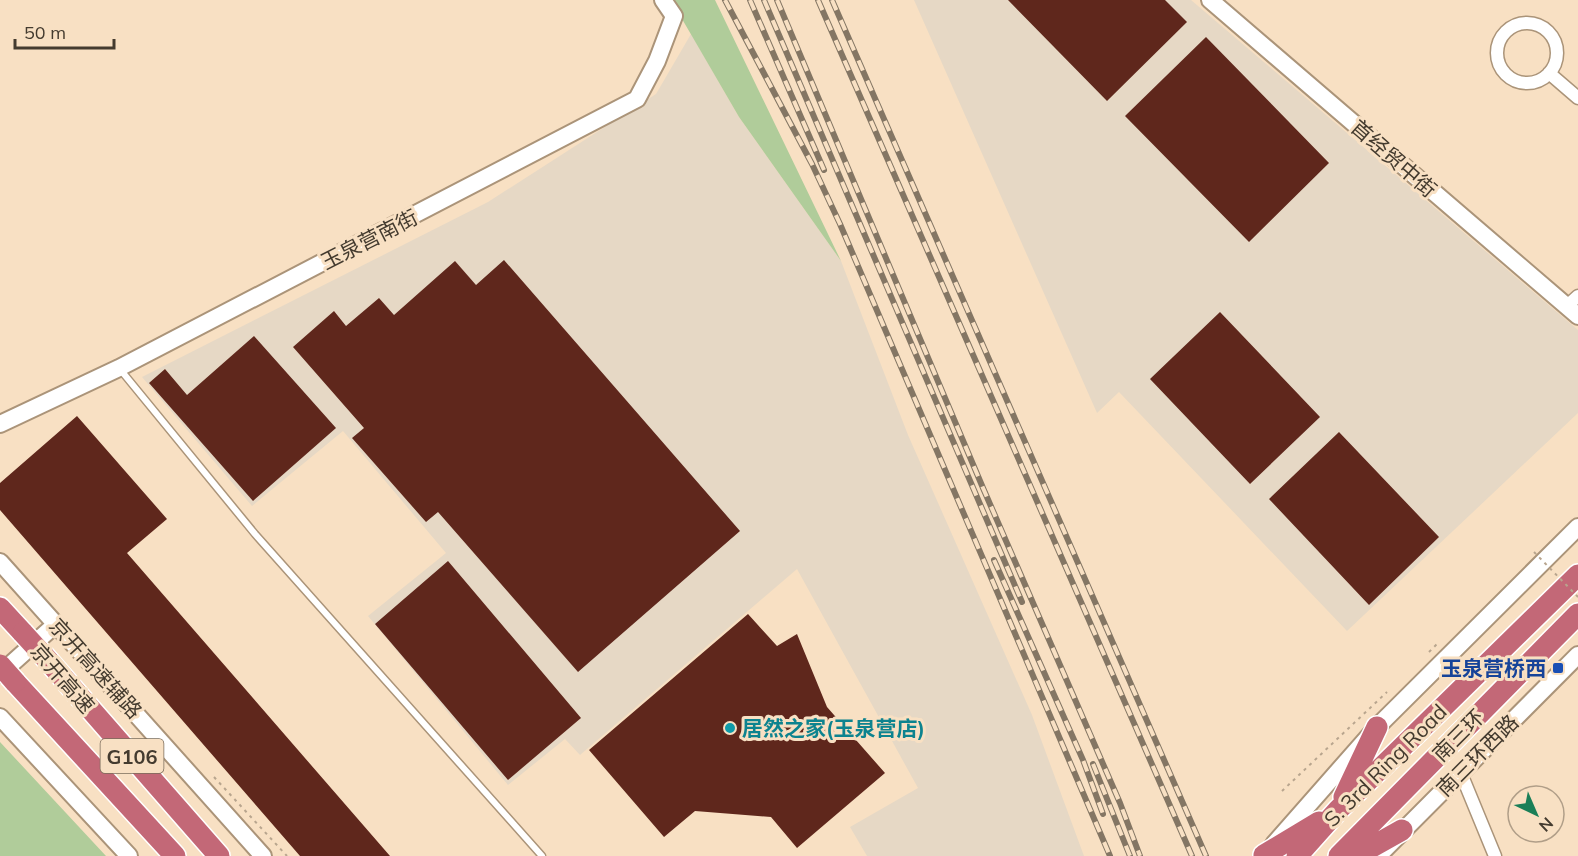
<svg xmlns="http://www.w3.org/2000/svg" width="1578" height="856" viewBox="0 0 1578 856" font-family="Mulish,'Noto Sans SC',sans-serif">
  <rect width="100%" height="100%" fill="#f8e0c3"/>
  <path fill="#e6d8c5" d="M914,0H1191L1578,330V413L1347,631L1119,392L1097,413Z
    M691,34L739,117L841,261L908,435L1032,715L1084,856H867L850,827L918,788L797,569L580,755L565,739L508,785L368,616L446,553L343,431L252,506L142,377L488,202L656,94Z"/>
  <path fill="#b0cc9a" d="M671,0H715L841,261L739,117Z
    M0,742L106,856H0Z"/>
  <path fill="#5f271c" d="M1008,0H1165L1187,22L1107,101Z
    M1206,37L1329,163L1249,242L1125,116Z
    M504,260L740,531L578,672L438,512L426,522L352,438L364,428L293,347L334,311L346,326L379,298L394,315L455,261L476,285Z
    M1220,312L1320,417L1250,484L1150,379Z
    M254,336L336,428L253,501L149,383L165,369L187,395Z
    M77,416L167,519L127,553L390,856H300L0,510V483Z
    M1339,432L1439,537L1369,605L1269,499Z
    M448,561L581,718L508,780L375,624Z
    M748,614L777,646L797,634L827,707L885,773L797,848L771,817L695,811L664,837L589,750Z"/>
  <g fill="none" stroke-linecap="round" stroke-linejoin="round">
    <g stroke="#ab9479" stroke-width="9">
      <path id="lane" d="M119,368L255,534L542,856"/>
    </g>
    <g stroke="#ab9479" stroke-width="15">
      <path id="street" d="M1497 53a30 30 0 1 1 60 0a30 30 0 1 1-60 0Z
        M1549,73L1578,98
        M1567,306L1578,296
        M1460,771L1495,856"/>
    </g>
    <g stroke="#ab9479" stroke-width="20">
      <path id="secondary" d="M1210,0L1578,316
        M0,424L119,368L637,99L657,61L674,16L663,0
        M0,562L263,856
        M0,674L56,624
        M0,717L129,856
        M1274,844L1377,727L1578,527
        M1378,856L1578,655"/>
    </g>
    <g stroke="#fff" stroke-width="24">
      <path id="highway" d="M0,608L23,633
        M44,656L219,856
        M15,682L175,856
        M1344,797L1377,727
        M1264,855L1319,822
        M1297,856L1338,810L1578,575
        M1339,856L1578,614
        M1356,856L1402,830"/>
    </g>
    <path stroke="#b8a58e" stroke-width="2" stroke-dasharray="3 4.5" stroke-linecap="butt" d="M1429,652L1438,643
      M214,777L287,856
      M1282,791L1387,692"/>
    <use href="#lane" stroke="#fff" stroke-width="6"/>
    <use href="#street" stroke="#fff" stroke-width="12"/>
    <use href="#secondary" stroke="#fff" stroke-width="16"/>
    <use href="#highway" stroke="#c36877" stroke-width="21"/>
    <g stroke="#847664" stroke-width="6">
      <path id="rail" d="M725,0L812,164L840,224L1110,856
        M750,0L824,170
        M764,0L1022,602
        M777,0L983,488L1120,803L1140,856
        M818,0L1192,856
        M832,0L1206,856
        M994,560L1083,760L1103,814
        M1093,764L1130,856"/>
    </g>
    <use href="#rail" stroke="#f8e0c3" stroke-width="4" stroke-dasharray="11" stroke-linecap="butt"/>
    <g stroke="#fff" stroke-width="24" stroke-linecap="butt">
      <path id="highway-bridge" d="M23,633L44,656
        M0,665L15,682"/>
    </g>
    <path stroke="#b8a58e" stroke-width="2" stroke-dasharray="3 4.5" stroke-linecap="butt" d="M1534,552L1578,597"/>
    <use href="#highway-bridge" stroke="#c36877" stroke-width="21"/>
  </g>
  <rect fill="#1a4fb4" stroke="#f8e0c3" stroke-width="2" x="1552" y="662" width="12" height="12" rx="3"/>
  <circle fill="#0f9aa8" stroke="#f8e0c3" stroke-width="2" cx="730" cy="728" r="6"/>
  <g text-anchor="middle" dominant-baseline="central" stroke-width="6" stroke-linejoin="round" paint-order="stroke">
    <rect fill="#f8e0c3" stroke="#7a6c5b" stroke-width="1.5" x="100.5" y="739" width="63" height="34" rx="4.5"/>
    <g font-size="20" font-weight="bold" fill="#443b2f">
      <text x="132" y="756">G106</text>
    </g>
    <g font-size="21" fill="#443b2f" stroke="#f8e0c3">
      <text transform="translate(1394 158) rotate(41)">首经贸中街</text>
      <text transform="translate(369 239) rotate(-27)">玉泉营南街</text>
      <text transform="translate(96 668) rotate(48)">京开高速辅路</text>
      <text transform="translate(63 678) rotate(49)">京开高速</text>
      <text transform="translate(1458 735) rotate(-45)">南三环</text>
      <text transform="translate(1477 755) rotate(-45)">南三环西路</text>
      <text transform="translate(1385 765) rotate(-45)">S. 3rd Ring Road</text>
    </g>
    <g font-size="21" font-weight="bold" fill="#164399" stroke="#f8e0c3" text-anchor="end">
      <text x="1546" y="668">玉泉营桥西</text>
    </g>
    <g font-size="21" font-weight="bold" fill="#0d838f" stroke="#f8e0c3" text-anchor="start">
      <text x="742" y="728">居然之家(玉泉营店)</text>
    </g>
  </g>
  <g transform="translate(1536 814) rotate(136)"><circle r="28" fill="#f8e0c3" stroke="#b09e88" stroke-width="1.5"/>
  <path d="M0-4.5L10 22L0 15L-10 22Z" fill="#1a7f58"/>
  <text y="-9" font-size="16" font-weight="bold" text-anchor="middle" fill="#443b2f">N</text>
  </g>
  <path d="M15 39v9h99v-9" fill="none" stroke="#443b2f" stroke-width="3"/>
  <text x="24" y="39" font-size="18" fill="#443b2f" stroke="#f8e0c3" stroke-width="4.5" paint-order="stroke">50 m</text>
</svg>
